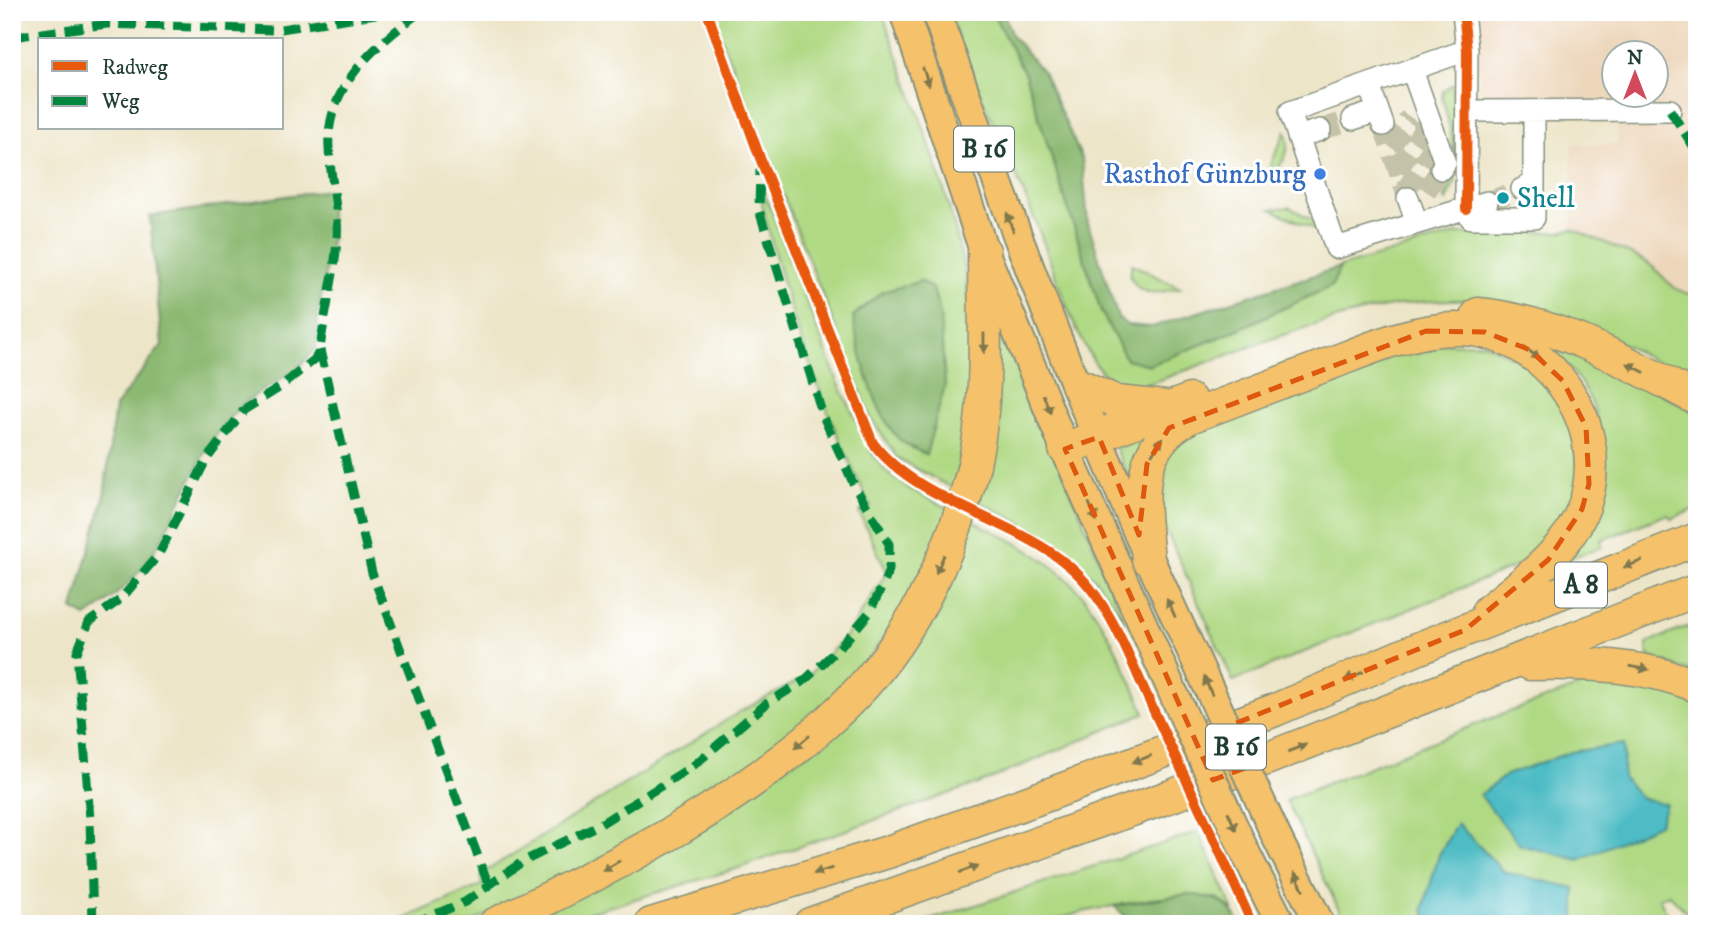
<svg xmlns="http://www.w3.org/2000/svg" width="1709" height="936" viewBox="0 0 1709 936" font-family="'IM FELL DW Pica',serif">
  <rect width="100%" height="100%" fill="#fff"/>
  <filter id="ink" filterUnits="userSpaceOnUse"><feTurbulence type="fractalNoise" baseFrequency=".0143" numOctaves="2"/><feDisplacementMap in="SourceGraphic" scale="14" xChannelSelector="R" yChannelSelector="G"/><feConvolveMatrix kernelMatrix="1 2 1 2 8 2 1 2 1" color-interpolation-filters="sRGB"/></filter>
  <filter id="wash" filterUnits="userSpaceOnUse"><feTurbulence type="fractalNoise" baseFrequency=".00686" numOctaves="4" result="noise"/><feDisplacementMap in="SourceGraphic" scale="28" xChannelSelector="R" yChannelSelector="G"/><feGaussianBlur stdDeviation="1.57" result="paint"/><feColorMatrix in="noise" values="0 0 0 0 0 0 0 0 0 0 0 0 0 0 0 0 0 1.4 0 .05"/><feComposite in="paint" operator="in"/></filter>
  <g filter="url(#wash)">
    <rect width="100%" height="100%" fill="#ede5c8"/>
    <path fill="#edd7bb" fill-rule="evenodd" d="M1477,12H1696L1697,295L1676,289L1660,278L1646,261L1572,229V145L1618,144V110L1480,109ZM1614,52H1656V94H1614Z"/>
    <path fill="#b0d984" stroke="#688b5c" stroke-width="2" d="M711,12H882C922,128 977,249 973,374C972,412 962,452 956,490L898,459L871,418Z
      M949,12H992L1025,74L1101,311L1126,359L1150,365L1225,335L1332,286L1340,267L1456,234L1560,232L1572,229C1595,239 1620,248 1643,260C1663,270 1667,293 1697,295V387C1651,360 1606,330 1555,314C1415,269 1276,340 1145,385C1132,387 1121,389 1110,380C1082,358 1055,275 1043,241C1014,164 975,91 949,12Z
      M1453,84L1456,180L1446,201L1444,198C1461,164 1451,132 1442,97L1443,91Z
      M1285,131C1294,152 1280,168 1264,181Z
      M765,195L838,382L873,455L886,472L906,487L950,509L911,598L852,683L773,753L590,865L468,924H392L482,885L480,875L741,711L808,676L847,635L887,572L859,512L871,507C823,410 786,308 762,203Z
      M1289,207L1311,219L1321,232L1271,209Z
      M1132,264L1180,288C1159,293 1141,299 1130,276Z
      M990,294L1125,623C1115,609 1106,592 1094,578C1064,542 1018,521 977,501Z
      M1484,343L1536,369L1576,428L1578,488L1547,546L1514,567L1233,681L1154,503L1166,454L1188,431L1419,344Z
      M1547,343L1589,357L1697,412V508L1671,519L1668,514L1601,540L1602,547L1568,559C1593,528 1599,510 1601,471C1604,412 1588,384 1547,343Z
      M1157,425L1131,483L1117,453V445Z
      M971,520C1006,537 1039,553 1067,579C1100,608 1128,672 1145,713L988,780L736,869L551,924H524L820,746Z
      M1697,623V674L1648,656L1647,643Z
      M1600,679L1648,681L1697,697V924L1669,894L1659,898L1669,917L1668,924H1346L1286,800L1487,720Z
      M1198,832L1234,911L1218,898H1155L1082,912L1043,924H918Z"/>
    <path fill="#8cb972" stroke="#567b53" stroke-width="2" d="M992,12H1003L1012,36L1043,72L1082,159L1088,223L1118,318L1127,325L1152,327L1340,267L1332,286L1225,335L1150,365L1126,359L1101,311L1025,74Z
      M328,190L332,236L318,314L316,348C296,377 262,386 240,407C197,449 185,501 155,550C138,578 113,599 86,617L73,609L104,497L115,407L162,345L150,216Z
      M921,281L933,289L940,314L945,385L926,455C917,450 905,445 898,438C875,414 857,349 853,316L882,292Z
      M1187,894C1212,897 1228,899 1240,924H1134L1114,906Z"/>
    <path fill="#4ebcc5" stroke="#367c7c" stroke-width="2" d="M1624,744L1623,778L1641,798L1666,804L1659,824L1579,860L1520,845L1480,795L1506,775L1571,752Z
      M1457,823L1504,872L1575,888V921L1572,924H1430L1423,909L1439,855Z"/>
  </g>
  <g filter="url(#ink)">
    <g fill="none" stroke-linecap="round" stroke-linejoin="round">
      <path stroke="#c4c3aa" stroke-width="21" stroke-dasharray="21 10" stroke-linecap="butt" d="M1383,125L1408,198
        M1320,130L1353,119
        M1390,147L1410,117
        M1398,169L1430,120
        M1406,190L1437,141
        M1426,191L1441,169
        M1487,202L1520,190"/>
      <g stroke="#86917e" stroke-width="24">
        <path id="minor" d="M1463,12L1467,50L1466,209L1471,218H1534V184
          M1467,50L1290,112L1336,248L1487,202
          M1412,70L1445,163L1441,169
          M1369,85L1383,125
          M1467,111L1670,110
          M1353,119L1378,111
          M1298,137L1320,130
          M1522,189L1534,184V111
          M1408,198L1417,223"/>
      </g>
      <g stroke="#86917e" stroke-width="32">
        <path id="major" d="M904,12L984,251L1065,449L1163,670
          M936,12C1013,230 1095,447 1194,656
          M1277,838L1320,924
          M1245,852L1281,924"/>
      </g>
      <g stroke="#86917e" stroke-width="35">
        <path id="highway" d="M1478,314C1559,322 1626,362 1697,399
          M1077,384L1117,402L1165,407
          M1065,449L1190,400
          M1148,559C1143,503 1131,448 1190,417C1236,399 1283,382 1329,364C1369,349 1413,329 1456,329C1557,329 1629,449 1569,535C1548,565 1516,588 1488,611
          M1530,664C1588,663 1642,664 1697,686
          M495,924C617,866 746,801 844,706C907,646 949,560 971,477C990,404 984,325 984,251
          M651,924L888,852L1034,800L1275,710L1417,649L1697,539
          M810,924L1174,795L1697,590"/>
      </g>
      <use href="#minor" stroke="#fff" stroke-width="21"/>
      <use href="#major" stroke="#f5c16b" stroke-width="28"/>
      <use href="#highway" stroke="#f5c16b" stroke-width="32"/>
      <g stroke="#86917e" stroke-width="32" stroke-linecap="butt">
        <path id="major-bridge" d="M1194,656L1277,838
          M1163,670L1245,852"/>
      </g>
      <use href="#major-bridge" stroke="#f5c16b" stroke-width="28"/>
      <path stroke="#00873e" stroke-width="9" stroke-dasharray="18 9" stroke-linecap="butt" d="M144,12L164,24
        M12,37L107,24L275,30L388,12
        M1670,110L1697,152
        M320,350L372,573L489,886
        M93,924L90,819L77,652L89,622L121,599L159,554L206,460L244,410L279,388L315,359L320,350C324,313 335,276 337,239C339,209 330,177 329,148C325,87 375,46 420,12
        M411,924L465,902L522,862L602,823L694,765L766,704L805,680L842,645L869,613L883,585L889,570V544L854,485L823,416L759,210L760,169"/>
      <g stroke="#fff" stroke-width="15">
        <path id="cycleway" d="M707,12L760,158L873,443C916,501 1012,518 1069,566C1111,601 1131,663 1154,711C1187,782 1221,852 1252,924
          M1463,12L1467,50L1466,209"/>
      </g>
      <use href="#cycleway" stroke="#e8590c" stroke-width="10"/>
    </g>
    <defs><path id="oneway-solid" d="M-6-.8H1V-3.2L6.5 0L1 3.2V.8H-6Z" transform="scale(1.75)"/></defs>
    <g fill="#7f784d">
      <use href="#oneway-solid" transform="translate(926 77) rotate(71)"/>
      <use href="#oneway-solid" transform="translate(1010 222) rotate(-109)"/>
      <use href="#oneway-solid" transform="translate(984 343) rotate(90)"/>
      <use href="#oneway-solid" transform="translate(1532 353) rotate(35)"/>
      <use href="#oneway-solid" transform="translate(1636 368) rotate(-153)"/>
      <use href="#oneway-solid" transform="translate(1047 404) rotate(68)"/>
      <use href="#oneway-solid" transform="translate(1157 446) rotate(-58)"/>
      <use href="#oneway-solid" transform="translate(1093 512) rotate(66)"/>
      <use href="#oneway-solid" transform="translate(940 564) rotate(114)"/>
      <use href="#oneway-solid" transform="translate(1633 564) rotate(159)"/>
      <use href="#oneway-solid" transform="translate(1171 608) rotate(-115)"/>
      <use href="#oneway-solid" transform="translate(1639 668) rotate(10)"/>
      <use href="#oneway-solid" transform="translate(1354 676) rotate(157)"/>
      <use href="#oneway-solid" transform="translate(1208 686) rotate(-114)"/>
      <use href="#oneway-solid" transform="translate(802 742) rotate(140)"/>
      <use href="#oneway-solid" transform="translate(1297 748) rotate(-22)"/>
      <use href="#oneway-solid" transform="translate(1142 759) rotate(159)"/>
      <use href="#oneway-solid" transform="translate(1232 821) rotate(66)"/>
      <use href="#oneway-solid" transform="translate(611 866) rotate(149)"/>
      <use href="#oneway-solid" transform="translate(969 869) rotate(-20)"/>
      <use href="#oneway-solid" transform="translate(823 871) rotate(163)"/>
      <use href="#oneway-solid" transform="translate(1299 881) rotate(-116)"/>
    </g>
  </g>
  <path fill="none" stroke="#de580e" stroke-width="5" stroke-dasharray="14 9" stroke-linejoin="round" d="M1426,331L1485,332L1530,350L1563,381L1586,427L1589,484L1582,509L1548,560L1465,630L1227,727L1245,768L1213,780L1065,449L1099,437L1139,535L1147,464L1169,428Z"/>
  <circle fill="#3f7fe0" stroke="#fff" stroke-width="2.5" cx="1320" cy="174" r="7"/>
  <circle fill="#0f9aa8" stroke="#fff" stroke-width="2.5" cx="1503" cy="198" r="7"/>
  <g text-anchor="middle" dominant-baseline="central" stroke-width="6" stroke-linejoin="round" paint-order="stroke">
    <g fill="#fff" stroke="#627771" stroke-width="2">
      <rect x="954" y="126.5" width="60" height="45" rx="5"/>
      <rect x="1555" y="562.5" width="52" height="45" rx="5"/>
      <rect x="1206" y="724.5" width="60" height="45" rx="5"/>
    </g>
    <g font-size="26" font-weight="bold" fill="#1f3d34">
      <text x="984" y="149">B 16</text>
      <text x="1581" y="585">A 8</text>
      <text x="1236" y="747">B 16</text>
    </g>
    <g font-size="28" fill="#366cbe" stroke="#fff" text-anchor="end">
      <text x="1306" y="174">Rasthof Günzburg</text>
    </g>
    <g font-size="28" fill="#0d838f" stroke="#fff" text-anchor="start">
      <text x="1517" y="198">Shell</text>
    </g>
  </g>
  <rect width="1709" height="936" fill="none" stroke="#fff" stroke-width="42"/>
  <rect x="38" y="38" width="245" height="91" fill="#ffffff" stroke="#a5b1ae" stroke-width="2"/>
  <rect x="52" y="61" width="35" height="10" fill="#e8590c" stroke="#a5b1ae" stroke-width="2"/>
  <text x="102" y="74" font-size="21" fill="#1f3d34">Radweg</text>
  <rect x="52" y="96" width="35" height="10" fill="#00873e" stroke="#a5b1ae" stroke-width="2"/>
  <text x="102" y="108" font-size="21" fill="#1f3d34">Weg</text>
  <g transform="translate(1635 74)"><circle r="33" fill="#ffffff" stroke="#a5b1ae" stroke-width="2"/>
  <path d="M0-5L12 26L0 18L-12 26Z" fill="#d1495b"/>
  <text y="-10" font-size="19" font-weight="bold" text-anchor="middle" fill="#1f3d34">N</text>
  </g>
</svg>
